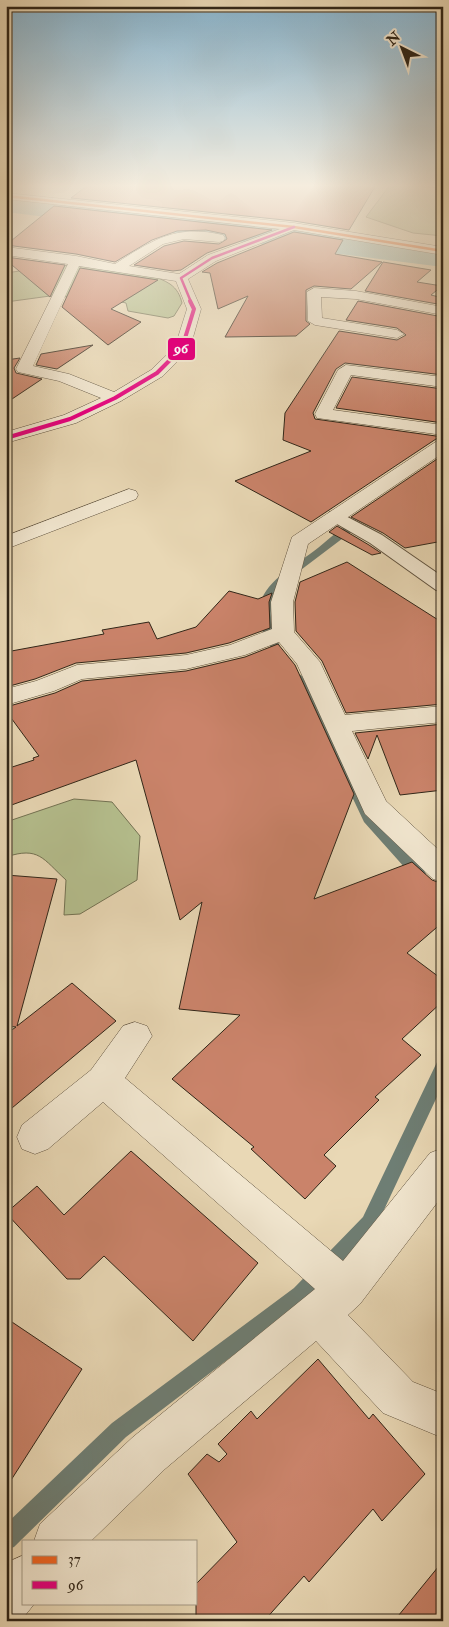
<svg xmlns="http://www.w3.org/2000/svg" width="449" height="1627" viewBox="0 0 449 1627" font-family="'IM FELL Double Pica',serif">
  <rect width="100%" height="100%" fill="#e9d8b5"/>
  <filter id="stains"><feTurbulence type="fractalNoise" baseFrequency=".004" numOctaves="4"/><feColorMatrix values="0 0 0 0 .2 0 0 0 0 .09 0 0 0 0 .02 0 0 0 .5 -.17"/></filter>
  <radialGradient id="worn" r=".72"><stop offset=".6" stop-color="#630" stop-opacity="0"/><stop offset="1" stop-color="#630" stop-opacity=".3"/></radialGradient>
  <path fill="#b5bf8e" stroke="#737253" d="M390,185L443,188V236L413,233L366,217Z
    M60,265C88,267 146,268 170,284C177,289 180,295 182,303L174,316L168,318L128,311L126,303L81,293L71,297L50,296L6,302V273Z
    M74,799L112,802L140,836L137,880L80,914L64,915L66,880C43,859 39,846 6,857V822Z"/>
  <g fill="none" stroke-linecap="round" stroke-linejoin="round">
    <path fill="#6e7e74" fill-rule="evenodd" d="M352,524L357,527L355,529L277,588C267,609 270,626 280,646L279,648H271C239,596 277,578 314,551C325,543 339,528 352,524Z
      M297,674L301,675L314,692L373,817L424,870L426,874L424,878H414L364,822L303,693L292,677Z
      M443,1060V1084L375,1229L306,1300L126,1437L14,1547L6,1550V1524L112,1423L294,1288L363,1217L437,1062Z"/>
    <path fill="#97b9b1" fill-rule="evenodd" d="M6,194L443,247V267L6,212Z"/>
  </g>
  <path fill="#ca836a" stroke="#312618" d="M88,185H376L349,230L294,221L71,198Z
    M54,206L272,230L207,253L181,270L173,271L134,265L164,246L184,241L219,244L227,239L225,234L206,230L177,231L152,240L115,262L76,254L6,245Z
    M294,232L343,240L335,254L382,262L351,289L314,286L306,290V321L310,324L296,336L225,337L248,296L218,309L210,273L202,272L217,263Z
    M6,257L65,265L50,297L6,260Z
    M383,262L431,270L417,282L442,286L431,295L443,298V305L365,291Z
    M80,268L158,280L111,309L141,322L108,345L62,307Z
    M358,301L443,317V375L345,363L336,369L313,413L315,419L443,437V438L436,439L311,522L235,481L311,451L283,440L285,413L339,331L397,340L406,335L397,328L346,320Z
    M93,345L57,369L36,365L41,354Z
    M20,358L14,368L16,373L42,379L6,403V360Z
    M352,377L443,389V423L336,408Z
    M443,455V541L405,548L383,533L351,517Z
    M337,526L369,545L381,553L372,555L329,532Z
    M347,562L443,623V704L346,713L322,661L296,631L295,602L300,582Z
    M229,591L258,599L272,593L269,602L270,628L229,643L186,653L76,663L35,679L6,687V652L104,634L102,630L149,622L157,639L196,627Z
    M278,644L295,665L354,794L314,899L412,862L432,880L443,884V922L407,953L443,980V1001L402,1039L421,1055L375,1097L379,1100L324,1155L336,1166L305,1199L251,1149L254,1147L172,1079L240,1015L179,1009L202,902L180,920L136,760L6,807V769L34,760L33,758L39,756L6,711V707L55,693L82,681L186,671L245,657Z
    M443,724V790L400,795L377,735L368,759L355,733Z
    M6,875L57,879L17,1026L72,983L116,1021L6,1113V1034L16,1027L6,1026Z
    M131,1151L258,1263L193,1341L104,1256L80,1279H67L6,1213L37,1186L64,1215Z
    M6,1318L82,1369L6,1488Z
    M318,1359L369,1419L373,1414L425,1474L382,1521L373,1509L309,1582L304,1576L264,1621H196V1584L237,1542L188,1474L207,1454L219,1462L227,1454L218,1444L251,1411L257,1419Z
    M443,1561V1621H394Z"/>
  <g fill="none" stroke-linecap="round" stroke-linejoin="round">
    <g stroke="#5f523f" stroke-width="2">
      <path id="service" d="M336,511L382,535L443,577V591L436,590L370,543L330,520L328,516L330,512Z"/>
    </g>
    <g stroke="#5f523f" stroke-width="1">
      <path id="minor" d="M6,193L294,223L443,247V255L294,230L216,261L188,279L201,309L190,348L163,376L121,401L76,423L6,443V432L64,415L101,398L59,381L18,372L16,369L68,264L6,255V247L76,256L115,264C153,240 175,224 223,235L225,238L223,241L219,242L184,239L163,244L129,266L179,274L208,255L280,229L6,199ZM79,266L176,281L187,309L175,347L151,370L114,392L69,374L33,366Z
        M314,288L356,291L443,307V315L356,299L321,297L322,318L397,330L404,334L397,338L315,325L308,321L307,292Z
        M346,365L443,377V387L351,375L333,410L443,425V435L317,418L315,414L338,370Z
        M443,440V453L308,544L293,602L294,632L320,662L345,715L443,706V722L352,731L386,801L443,854V882L433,879L365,814L297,664L279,642L245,655L186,669L82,679L54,691L6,705V689L36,681L77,665L186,655L230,645L272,629L271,602L292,537L437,441Z
        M129,489L136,491L138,495L136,499L6,549V536Z
        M135,1022L147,1026L152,1036L125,1078L343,1261L430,1153L443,1148V1195L360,1304L348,1315L413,1382L443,1394V1438L383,1413L316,1341L165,1469L91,1541H34L40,1524L133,1437L315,1289L103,1102L48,1149L35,1154L22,1149L17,1137L22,1125L91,1070L123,1026Z
        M24,1555V1603H35L23,1618L6,1621V1563Z"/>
    </g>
    <use href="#service" fill="#f1e6cf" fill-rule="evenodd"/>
    <use href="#minor" fill="#f1e6cf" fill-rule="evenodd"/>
    <g stroke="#f1e6cf" stroke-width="4.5">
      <path id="bus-1" d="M6,196L294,227L443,251"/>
    </g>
    <g stroke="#f1e6cf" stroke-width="4.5">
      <path id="bus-2-far1" d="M191,302L181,278L212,258L294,227"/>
    </g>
    <g stroke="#f1e6cf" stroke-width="5.5">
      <path id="bus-2" d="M6,438L70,419L115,398L157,373L182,348L194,309L190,301"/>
    </g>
    <use href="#bus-1" stroke="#f26522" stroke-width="2.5"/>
    <use href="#bus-2-far1" stroke="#e5007d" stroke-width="2.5"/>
    <use href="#bus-2" stroke="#e5007d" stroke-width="4"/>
  </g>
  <linearGradient id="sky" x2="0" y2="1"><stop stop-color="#87b6d2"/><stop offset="0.45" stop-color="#f5edde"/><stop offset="1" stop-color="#f5edde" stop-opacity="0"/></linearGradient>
  <rect width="449" height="413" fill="url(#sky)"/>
  <rect stroke="#f1e6cf" stroke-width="2" x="167" y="337" width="29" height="24" rx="5" fill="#e5007d"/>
  <g font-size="14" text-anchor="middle" font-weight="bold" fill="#fff">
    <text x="181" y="353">96</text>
  </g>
  <rect width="449" height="1627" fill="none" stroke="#e9d8b5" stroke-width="25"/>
  <rect x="8" y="8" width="434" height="1612" fill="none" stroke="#312618" stroke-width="2.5"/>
  <rect x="12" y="12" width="424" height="1602" fill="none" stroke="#312618"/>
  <rect x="22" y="1540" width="175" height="65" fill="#f1e6cf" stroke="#a49986"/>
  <rect x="32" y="1556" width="25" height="8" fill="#f26522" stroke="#a49986"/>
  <text x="68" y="1564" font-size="15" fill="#312618">37</text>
  <rect x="32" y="1581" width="25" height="8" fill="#e5007d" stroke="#a49986"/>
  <text x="68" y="1590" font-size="15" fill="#312618">96</text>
  <g transform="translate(402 48) rotate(318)" stroke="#f1e6cf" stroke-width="4" paint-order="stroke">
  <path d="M0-4L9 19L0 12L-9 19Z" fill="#312618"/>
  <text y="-8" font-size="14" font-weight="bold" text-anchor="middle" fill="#312618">N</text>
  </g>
  <rect width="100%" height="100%" filter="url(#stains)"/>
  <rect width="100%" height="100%" fill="url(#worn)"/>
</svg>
